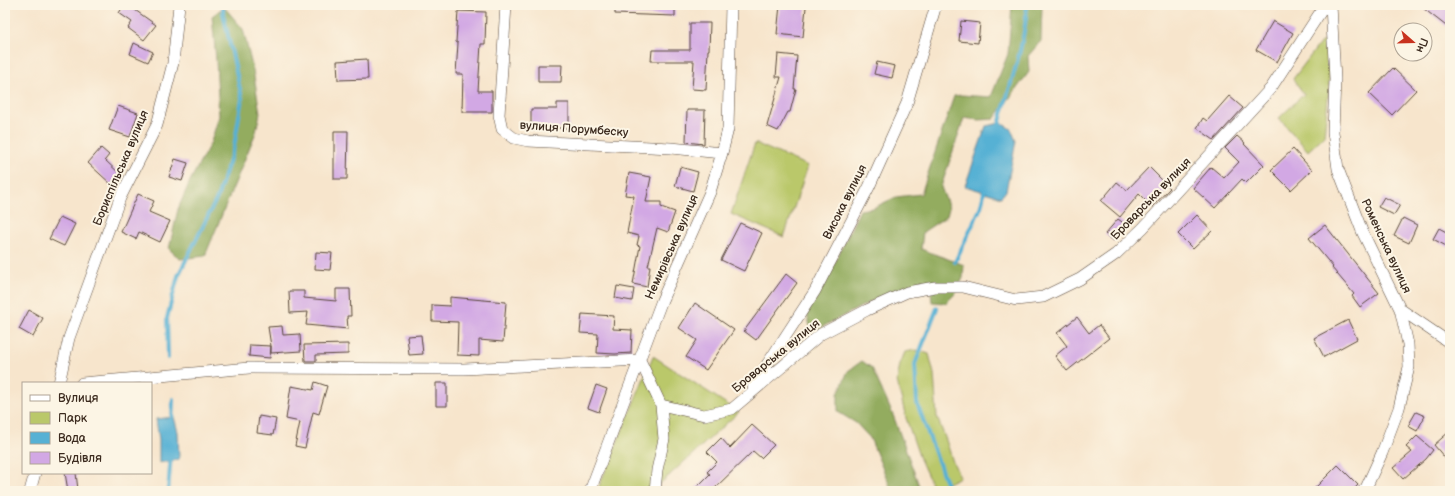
<svg xmlns="http://www.w3.org/2000/svg" width="1455" height="496" viewBox="0 0 1455 496" font-family="'Balsamiq Sans',sans-serif">
  <rect width="100%" height="100%" fill="#fcf5e5"/>
  <filter id="ink" filterUnits="userSpaceOnUse"><feTurbulence type="fractalNoise" baseFrequency=".025" numOctaves="2"/><feDisplacementMap in="SourceGraphic" scale="8" xChannelSelector="R" yChannelSelector="G"/><feConvolveMatrix kernelMatrix="1 2 1 2 8 2 1 2 1" color-interpolation-filters="sRGB"/></filter>
  <filter id="wash" filterUnits="userSpaceOnUse"><feTurbulence type="fractalNoise" baseFrequency=".012" numOctaves="4" result="noise"/><feDisplacementMap in="SourceGraphic" scale="16" xChannelSelector="R" yChannelSelector="G"/><feGaussianBlur stdDeviation="0.9" result="paint"/><feColorMatrix in="noise" values="0 0 0 0 0 0 0 0 0 0 0 0 0 0 0 0 0 1.4 0 .05"/><feComposite in="paint" operator="in"/></filter>
  <g filter="url(#wash)">
    <rect width="100%" height="100%" fill="#f7e5cc"/>
    <path fill="#bac86a" stroke="#7a7944" d="M1321,42H1326C1334,65 1326,112 1324,136L1308,151L1279,118L1304,94L1293,79Z
      M755,143L808,166L784,237L731,214Z
      M916,350L929,354L934,374L937,417L946,440L953,462L960,477L934,490L920,459L906,418L897,381L900,364L905,352Z
      M653,356L739,412L652,491H597Z"/>
    <path fill="#93ac5e" stroke="#676b3e" d="M1012,5H1042L1041,41L1028,56L1029,72L994,119L978,120L964,118L941,187L949,208L947,216L923,232L921,249L964,265L963,278L955,294L946,303L932,302L930,282L907,287L874,300L816,330L810,326L807,314L834,264L860,210L873,208L896,197L921,194L954,96L961,95L991,97L1008,54Z
      M224,7L243,29L253,70L260,113L256,132L205,256L180,259L169,249L178,209L190,181L211,142L219,116L216,60L212,16Z
      M862,361L872,368L893,415L921,491H892L870,438L856,423L838,412V394L848,371Z"/>
    <path fill="#57b1d4" stroke="#496e79" d="M1001,123L1011,129L1016,141L1006,191L1001,197L965,186L986,126Z
      M174,417L178,432L179,459L159,463V440L156,419Z"/>
    <g fill="none" stroke-linecap="round" stroke-linejoin="round">
      <path stroke="#57b1d4" stroke-width="4" d="M998,129C1008,88 1025,48 1027,5
        M955,262L981,207L985,188
        M937,308L915,364L917,403L949,491
        M168,358L167,318L178,276L217,198L234,147L242,98L223,13V5
        M172,423L173,399
        M168,491L171,455"/>
    </g>
    <g id="blocks">
      <path fill="#d2a8e4" d="M124,5H128L156,25L144,40L128,28L132,22L119,13Z
        M615,5H675V16L615,14Z
        M780,5L806,7L803,37L777,34Z
        M1419,5H1450V29Z
        M458,11L486,12L485,44H481L478,91H492V112H462L463,74H456L458,43L456,42Z
        M961,21L980,23L978,43L959,41Z
        M1273,21L1293,33L1277,62L1256,50Z
        M690,23H710L709,50H708L706,90L692,89L694,61H651L652,50H690Z
        M134,43L153,52L148,62L130,54Z
        M778,54L797,56L794,89H796L790,112H788L778,131L767,126L781,77H776Z
        M367,59L368,79L338,80L337,61Z
        M877,62L895,66L892,78L874,74Z
        M538,65H562L561,82H538Z
        M1393,68L1416,90L1392,115L1369,93Z
        M1229,96L1243,108L1214,140L1197,128L1203,118L1207,121Z
        M557,103H569V128H531V109H557Z
        M118,106L138,113L130,137L109,130Z
        M687,110H705L704,144L686,142Z
        M334,131H348L347,179H334Z
        M1237,136L1245,143L1244,144L1264,165L1246,183L1242,179L1215,208L1193,188L1211,167L1224,178L1239,162L1225,148Z
        M101,148L109,155L105,160L121,175L112,185L88,163Z
        M1293,149L1312,170L1291,190L1271,170Z
        M175,159L188,163L182,181L169,177Z
        M680,167L698,172L693,191L675,186Z
        M1149,167L1170,188L1152,207L1139,194L1120,217L1101,201L1117,182L1127,190Z
        M629,173L651,177L646,202H661V207L675,212L668,232L657,228L648,266H650L647,287L633,284L640,246L637,245L639,236L627,233L634,196L625,195Z
        M138,194L154,201L149,212L170,221L160,242L139,232L136,239L121,232Z
        M1384,197L1400,205L1394,215L1378,207Z
        M1197,215L1212,231L1193,249L1178,234Z
        M60,217L75,224L64,246L49,239Z
        M1403,218L1417,225L1409,243L1394,236Z
        M1118,219L1126,225L1114,241L1105,234Z
        M740,223L762,233L744,271L721,260Z
        M1325,225L1379,293L1360,307L1352,296L1354,294L1332,268L1333,267L1309,238Z
        M1439,228L1450,234V248L1433,239Z
        M316,252L332,253L330,270L315,269Z
        M786,274L797,283L756,340L744,331Z
        M617,286L634,289L632,301L615,298Z
        M336,289H350L351,316H347L348,329L306,325L308,312L290,313L289,291H304V298L336,301Z
        M450,297L506,302L503,342L479,340V356L457,355L458,322L432,321V305L450,306Z
        M695,303L734,330L706,370L686,357L697,340L679,328Z
        M29,310L43,318L33,337L19,329Z
        M582,314L614,316L613,329L632,330L631,353L615,354L597,353L598,334L580,333Z
        M1077,317L1089,333L1099,325L1109,338L1067,371L1055,356L1067,346L1057,333Z
        M1348,320L1357,339L1324,357L1314,338Z
        M282,326L283,335L300,334L301,351L271,353V346L270,358L249,356L250,345L271,346L268,327Z
        M421,335L423,354L409,355L407,336Z
        M348,344V354L316,355V361H305L304,345Z
        M315,382L327,386L319,414L313,412L305,448L295,446L300,422L286,419L291,386L313,390Z
        M436,383H447V406H436Z
        M596,385L607,389L599,412L588,408Z
        M1416,412L1425,416L1417,431L1408,426Z
        M259,416L276,419L273,435L257,433Z
        M752,425L774,445L761,458L753,451L712,491H693L710,474L707,472L717,462L707,452L721,438L730,448Z
        M1450,431V464L1434,445Z
        M1417,436L1433,450L1426,459L1403,479L1393,468L1412,452L1406,447Z
        M1338,465L1358,485L1352,491H1312Z
        M65,473H76L78,490L68,491Z"/>
    </g>
  </g>
  <g filter="url(#ink)">
    <use href="#blocks" fill-opacity="0" stroke="#574638" stroke-width="1"/>
    <g fill="none" stroke-linecap="round" stroke-linejoin="round">
      <g stroke="#574638" stroke-width="12">
        <path id="minor" d="M506,5L499,115L502,129L514,138L528,141L671,148L722,153
          M1331,5L1335,79L1333,132L1338,169L1362,231L1400,309L1408,344L1409,367L1399,408L1382,453L1366,488L1363,491
          M1400,309L1450,343
          M59,383L69,338L120,198L157,125L173,63L179,5
          M82,383L249,368L464,369L640,360L661,405L704,415L732,409L821,334L867,310L907,292L935,287H963L1016,300L1043,297L1080,279L1116,254L1143,228L1271,88L1325,5
          M753,386L815,291L869,187L907,103L936,5
          M30,491L35,473
          M590,491L662,300L710,192L722,153L728,129L731,5
          M655,491L657,470L664,439L661,405"/>
      </g>
      <use href="#minor" stroke="#fff" stroke-width="11"/>
    </g>
  </g>
  <g text-anchor="middle" dominant-baseline="central" stroke-width="4" stroke-linejoin="round" paint-order="stroke">
    <g font-size="12" fill="#3b2a1e" stroke="#fcf5e5">
      <text transform="translate(574 129) rotate(4)">вулиця Порумбеску</text>
      <text transform="translate(121 168) rotate(-67)">Бориспільська вулиця</text>
      <text transform="translate(1151 199) rotate(-46)">Броварська вулиця</text>
      <text transform="translate(845 202) rotate(-63)">Висока вулиця</text>
      <text transform="translate(1386 246) rotate(65)">Роменська вулиця</text>
      <text transform="translate(672 247) rotate(-66)">Немирівська вулиця</text>
      <text transform="translate(776 356) rotate(-39)">Броварська вулиця</text>
    </g>
  </g>
  <rect width="1455" height="496" fill="none" stroke="#fcf5e5" stroke-width="20"/>
  <rect x="22" y="382" width="130" height="92" fill="#fcf5e5" stroke="#afa495"/>
  <rect x="30" y="395" width="20" height="6" fill="#ffffff" stroke="#afa495"/>
  <text x="58" y="402" font-size="12" fill="#3b2a1e">Вулиця</text>
  <rect x="30" y="412" width="20" height="12" fill="#bac86a" stroke="#afa495"/>
  <text x="58" y="422" font-size="12" fill="#3b2a1e">Парк</text>
  <rect x="30" y="432" width="20" height="12" fill="#57b1d4" stroke="#afa495"/>
  <text x="58" y="442" font-size="12" fill="#3b2a1e">Вода</text>
  <rect x="30" y="452" width="20" height="12" fill="#d2a8e4" stroke="#afa495"/>
  <text x="58" y="462" font-size="12" fill="#3b2a1e">Будівля</text>
  <g transform="translate(1413 42) rotate(110)"><circle r="19" fill="#fcf5e5" stroke="#afa495"/>
  <path d="M0-3L7 15L0 10L-7 15Z" fill="#c8321e"/>
  <text y="-6" font-size="11" font-weight="bold" text-anchor="middle" fill="#3b2a1e">Пн</text>
  </g>
</svg>
